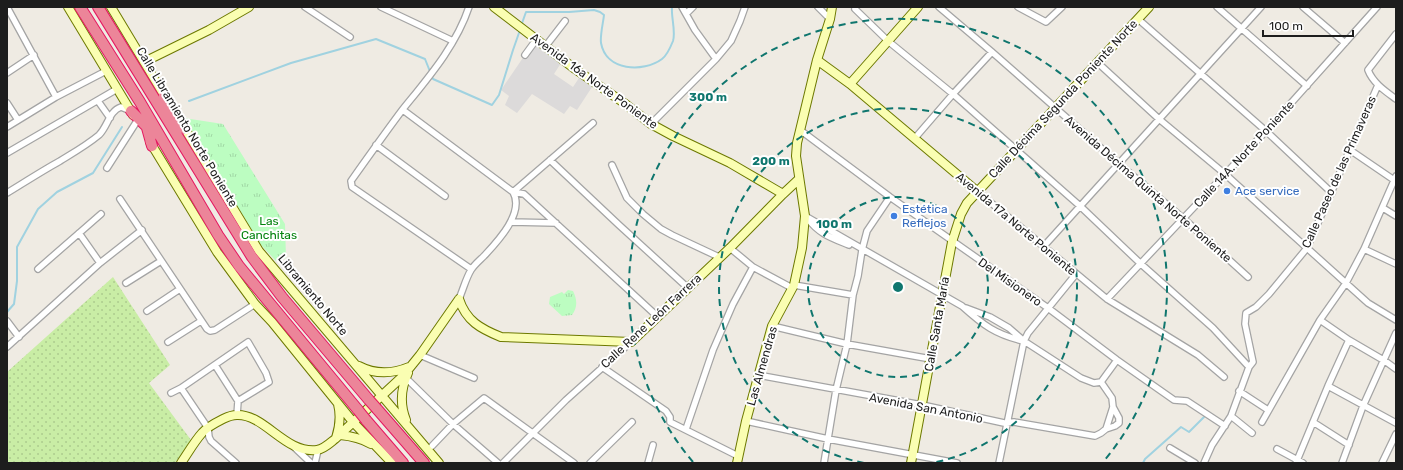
<svg xmlns="http://www.w3.org/2000/svg" width="1403" height="470" viewBox="0 0 1403 470" font-family="Rubik,sans-serif">
  <defs>
    <pattern id="grass-dots" width="8" height="8" patternUnits="userSpaceOnUse"><rect width="8" height="8" fill="#c9eda5"/><path d="M2 2h.1M6 6h.1" fill="none" stroke="#accb8e" stroke-width="1.8" stroke-linecap="round"/></pattern>
    <pattern id="park-tufts" width="24" height="20" patternUnits="userSpaceOnUse"><rect width="24" height="20" fill="#bcfdc1"/><path d="M3 7l-1-3M5 7V3M7 7l1-3M15 17l-1-3M17 17v-4M19 17l1-3" fill="none" stroke="#a1d8a5"/></pattern>
  </defs>
  <rect width="100%" height="100%" fill="#efebe3"/>
  <path fill="#dcdada" d="M533,43L561,63L554,74L573,87L581,75L594,84L577,110L570,106L564,114L532,94L517,113L505,105L509,96L501,90Z"/>
  <path fill="url(#grass-dots)" d="M113,277L170,365L149,383L191,440L175,463H7V372Z"/>
  <path fill="url(#park-tufts)" d="M184,118L223,124L285,224L286,258L276,261L261,245Z
    M568,290L573,291C577,299 578,307 572,315L562,316L549,304L550,297L562,292L564,294Z"/>
  <g fill="none" stroke-linecap="round" stroke-linejoin="round">
    <path stroke="#a0d2e0" stroke-width="2" d="M521,26L526,12H569L594,10L600,12L604,15C603,24 600,35 601,43C606,71 643,73 662,59C666,56 671,46 673,41C676,32 671,17 672,7
      M189,101L291,63L376,39L425,59L433,79L492,105L499,95L513,50L520,30
      M7,312L14,304L17,281V247L38,209L57,192L93,173L122,127
      M1143,463L1145,459L1181,427L1189,432L1204,417"/>
    <g stroke="#a4a4a4" stroke-width="8">
      <path id="street" d="M7,7L56,97
        M305,7L350,37
        M381,7L453,41
        M469,7C456,46 428,78 403,109C385,133 368,157 351,181L352,187L471,269
        M682,7L695,30L716,59
        M818,7L830,19
        M939,7L992,52L1118,163L1184,219L1248,277
        M1018,7L1046,22L1062,7
        M1217,7L1307,86
        M1303,7L1345,43
        M855,9L888,41L953,94L1080,206L1141,264L1213,328L1249,367
        M686,14L693,7
        M1138,19L1266,131L1332,193
        M1396,34L1368,70C1373,83 1385,91 1396,99
        M545,47L565,21
        M525,55L536,40
        M1098,63L1159,119L1225,174L1368,303L1396,320
        M7,73L34,55
        M98,101L110,118
        M7,103L18,120
        M403,110L513,192L524,194L658,317
        M651,124L716,59L731,41L740,21L745,7
        M7,127L56,97L106,71
        M800,130L890,197L1048,308L1117,360L1174,400L1187,401L1225,426
        M915,138L953,94L992,52
        M376,145L445,196
        M1350,150L1394,180
        M7,153L117,89
        M550,160L619,225L688,288
        M612,165L627,198L643,214L661,229L672,235L719,257
        M107,168L137,121
        M513,192L593,123
        M978,192L1107,299L1198,355L1224,377
        M7,193C25,182 42,171 60,161C73,153 87,145 99,135C108,126 109,111 121,107L131,111
        M120,199L207,329L210,331L215,330L255,304
        M1383,208L1396,216
        M805,216L962,306C983,325 996,335 1024,341
        M808,219C819,234 832,238 849,245
        M511,222L556,223
        M79,233L100,263
        M1044,246L1261,7
        M730,248L753,267L792,288
        M1364,249L1396,264
        M38,269L101,214
        M126,283L161,261
        M794,285L853,295
        M459,299C463,290 466,278 471,270C474,265 480,260 484,256C497,242 525,213 513,192
        M1107,299L1266,131L1377,7
        M966,308L990,317L1009,328L1024,341L1081,378L1094,383L1101,382
        M147,311L180,289
        M1320,320L1349,340L1385,361L1396,369
        M7,321L19,337
        M772,326L847,344L931,359
        M168,342L201,321
        M7,347L100,263L142,230
        M420,355L474,378
        M215,365L238,401L237,415
        M602,367L666,411L670,417V422L738,456
        M758,375L922,405L1004,423L1014,422L1095,436L1101,433L1106,429L1113,407L1112,398L1101,382
        M405,377L453,424L498,463
        M1101,382L1117,360
        M1328,386L1396,423
        M181,388L208,428L209,437L211,441L236,463
        M1239,391L1268,410
        M171,393L181,388L248,342L266,373L269,382L238,401
        M1231,416L1252,433
        M746,421L828,439L957,463
        M1262,422L1320,320L1346,283L1364,249L1396,176
        M1313,422L1349,445
        M686,429L713,350L733,304L753,267
        M1106,429L1115,426L1119,423V418L1113,407
        M432,446L453,424L484,398L574,463
        M294,447L311,463
        M1170,448L1195,463
        M1277,449L1303,463
        M315,463L318,450
        M503,463L566,400L631,342
        M590,463L632,422
        M648,463L653,445
        M824,463L836,390L847,344L853,295L858,276L862,250L867,231L890,197
        M999,463L1024,341L1028,333L1076,274
        M1204,463L1212,445L1231,416L1249,367L1253,362L1245,324L1246,313L1256,307L1269,294L1307,248L1378,85
        M1296,463L1328,386L1349,340
        M1342,463L1363,406L1396,333
        M1382,463L1396,434"/>
    </g>
    <g stroke="#6d7900" stroke-width="10">
      <path id="secondary" d="M68,7L133,115
        M111,7L167,100
        M494,7L575,69L624,103L651,124L673,136L730,163L783,194
        M817,60L850,84L978,192
        M144,62L209,30L249,7
        M850,84L918,7
        M182,124L259,251L439,463
        M150,142L217,252L255,304L272,322L353,422L392,463
        M459,299C466,321 481,329 501,337L631,342L730,248L783,194L799,179
        M359,366C376,375 392,374 409,367
        M406,420C400,405 401,388 408,373
        M340,435C351,436 361,438 371,444
        M336,438C340,426 341,416 338,404
        M181,463C188,453 194,442 202,433C207,427 215,423 223,419C227,417 232,415 237,415C265,414 285,454 317,450C324,449 330,443 335,439L403,376L420,355L459,299
        M737,463L746,421L772,326L794,285L802,248L805,216L796,156L797,143L817,60L830,19L832,7
        M911,463L952,242L961,214L967,203L1149,7"/>
    </g>
    <g stroke="#e51860" stroke-width="12">
      <path id="highway" d="M80,7L140,102L218,235L239,266L358,410
        M98,7L252,257L282,297L369,400
        M164,96L170,115
        M167,110L185,129
        M131,111L154,134
        M147,128L152,146
        M377,409L424,463
        M366,420L403,463"/>
    </g>
    <use href="#street" stroke="#fff" stroke-width="5.5"/>
    <use href="#secondary" stroke="#fafeb2" stroke-width="8"/>
    <use href="#highway" stroke="#ec8599" stroke-width="10"/>
    <g stroke="#e51860" stroke-width="12" stroke-linecap="butt">
      <path id="highway-bridge" d="M369,400L377,409
        M358,410L366,420"/>
    </g>
    <use href="#highway-bridge" stroke="#ec8599" stroke-width="10"/>
  </g>
  <g fill="none" stroke="#0f766e" stroke-width="2" stroke-dasharray="7 5">
    <circle cx="898" cy="287" r="90"/>
    <path d="M864 463A179 179 0 1 1 932 463"/>
    <path d="M693 462A269 269 0 1 1 1103 462"/>
  </g>
  <g fill="#3f7fe0" stroke="#fff" stroke-width="1.5">
    <circle cx="1227" cy="191" r="4"/>
    <circle cx="894" cy="216" r="4"/>
  </g>
  <g text-anchor="middle" dominant-baseline="central" stroke-width="4" stroke-linejoin="round" paint-order="stroke">
    <g font-size="12" fill="#1d1d1d" stroke="#fff">
      <text transform="translate(594 81) rotate(36)">Avenida 16a Norte Poniente</text>
      <text transform="translate(1063 99) rotate(-47)">Calle Décima Segunda Poniente Norte</text>
      <text transform="translate(187 127) rotate(59)">Calle Libramiento Norte Poniente</text>
      <text transform="translate(1244 154) rotate(-47)">Calle 14A. Norte Poniente</text>
      <text transform="translate(1339 172) rotate(-66)">Calle Paseo de las Primaveras</text>
      <text transform="translate(1148 189) rotate(41)">Avenida Décima Quinta Norte Poniente</text>
      <text transform="translate(1016 224) rotate(40)">Avenida 17a Norte Poniente</text>
      <text transform="translate(1010 282) rotate(35)">Del Misionero</text>
      <text transform="translate(313 295) rotate(50)">Libramiento Norte</text>
      <text transform="translate(651 321) rotate(-43)">Calle Rene León Farrera</text>
      <text transform="translate(937 324) rotate(-80)">Calle Santa María</text>
      <text transform="translate(762 366) rotate(-74)">Las Almendras</text>
      <text transform="translate(926 408) rotate(11)">Avenida San Antonio</text>
    </g>
    <g font-size="12" fill="#366cbe" stroke="#fff" text-anchor="start">
      <text x="1235" y="191">Ace service</text>
      <text x="902" y="209">Estética<tspan x="902" dy="14">Reflejos</tspan></text>
    </g>
    <g font-size="12" fill="#04830e" stroke="#fff">
      <text x="269" y="221">Las<tspan x="269" dy="14">Canchitas</tspan></text>
    </g>
  </g>
  <circle cx="898" cy="287" r="6" fill="#0f766e" stroke="#fff" stroke-width="2"/>
  <g font-size="12" text-anchor="middle" font-weight="bold" fill="#0f766e" stroke="#fff" stroke-width="4" stroke-linejoin="round" paint-order="stroke">
    <text x="708" y="101">300 m</text>
    <text x="771" y="165">200 m</text>
    <text x="834" y="228">100 m</text>
  </g>
  <rect width="1403" height="470" fill="none" stroke="#1d1d1d" stroke-width="16"/>
  <path d="M1263 30v6h90v-6" fill="none" stroke="#1d1d1d" stroke-width="2"/>
  <text x="1269" y="30" font-size="12" fill="#1d1d1d" stroke="#ffffff" stroke-width="3" paint-order="stroke">100 m</text>
</svg>
